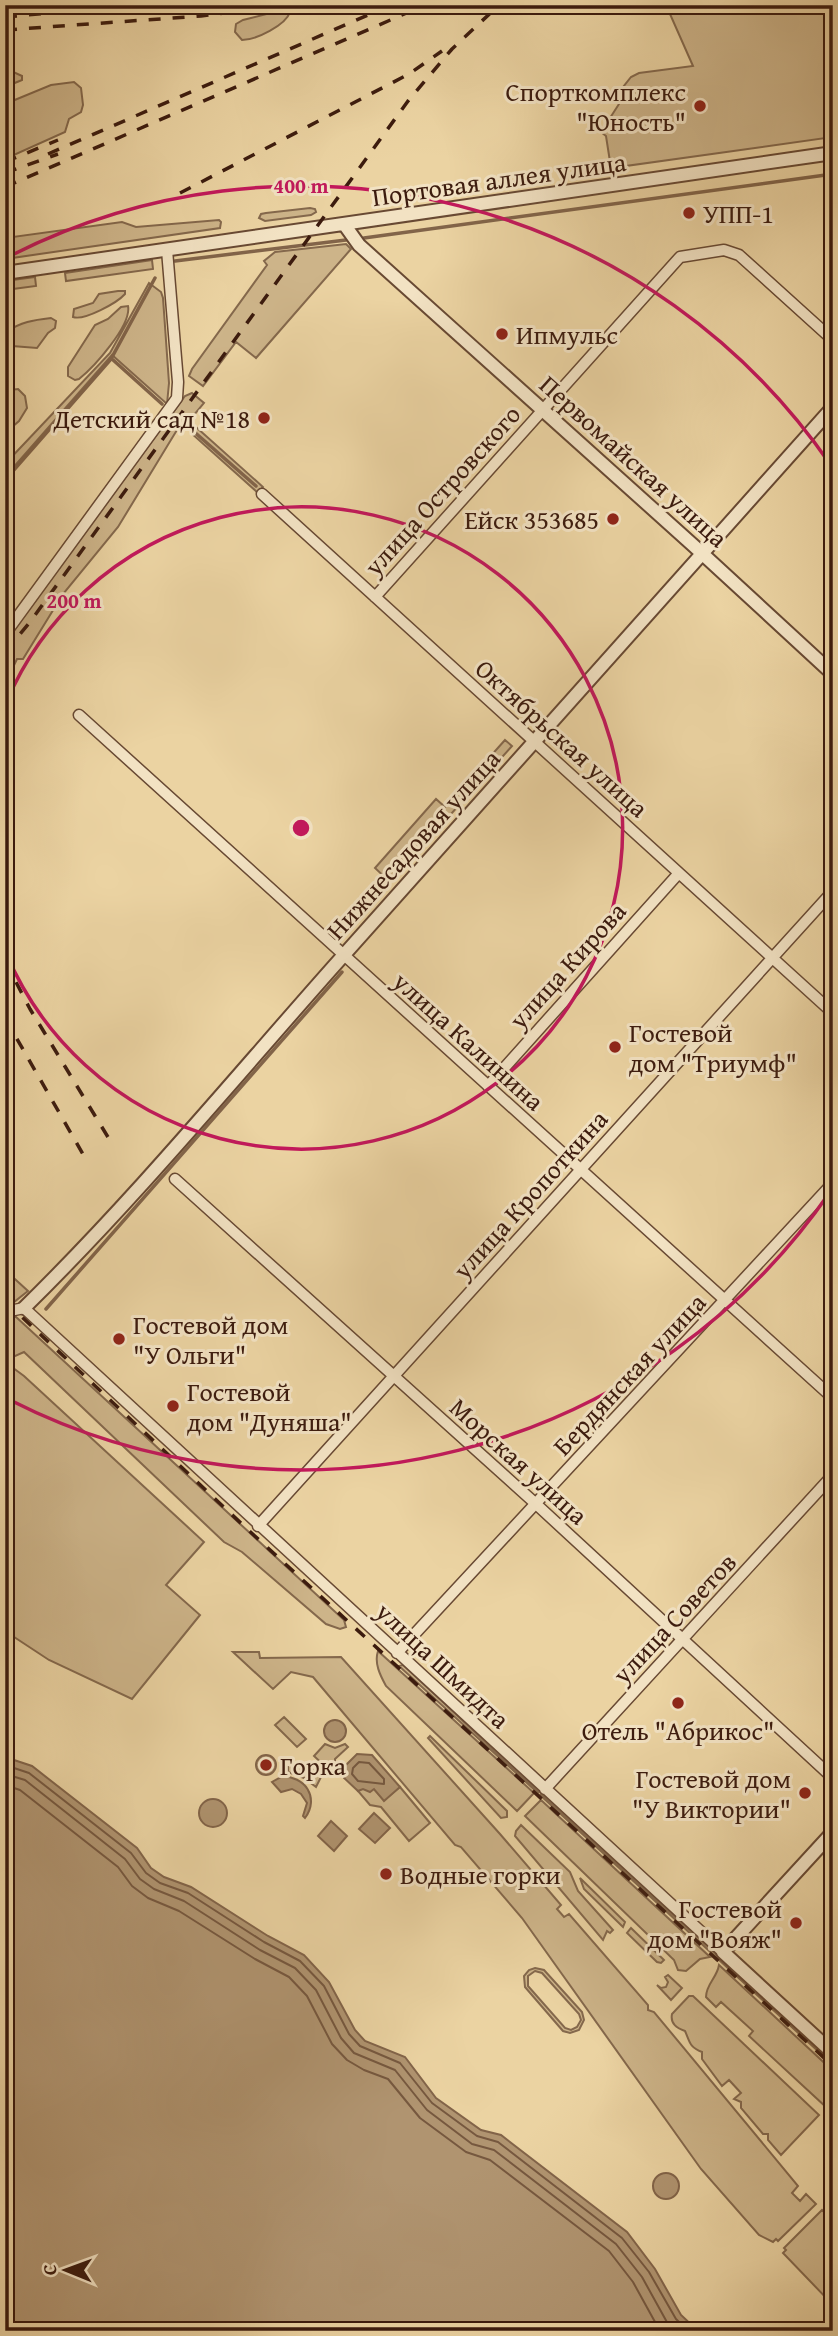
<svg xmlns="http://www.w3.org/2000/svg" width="838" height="2336" viewBox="0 0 838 2336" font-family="'Gentium Book Plus',serif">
  <rect width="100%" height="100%" fill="#ebd3a2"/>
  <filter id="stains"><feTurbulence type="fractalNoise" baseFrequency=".00286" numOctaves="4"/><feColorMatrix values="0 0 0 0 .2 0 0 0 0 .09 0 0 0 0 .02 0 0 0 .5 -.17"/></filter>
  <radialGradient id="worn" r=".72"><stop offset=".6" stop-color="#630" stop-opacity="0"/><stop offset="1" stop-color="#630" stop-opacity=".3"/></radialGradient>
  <path fill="#cdb489" stroke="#84684c" stroke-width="2" fill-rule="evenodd" d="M666,5H833V137L611,168L606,136L601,132L619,104L620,91L631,77L639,73L693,66Z
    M286,9L290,12C286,25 256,40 242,40L235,32L236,24L243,20Z
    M5,60L11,71L22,76V80L5,87Z
    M74,82L81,88L83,105L81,112L69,119L65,132L5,159V104L51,85Z
    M310,208L315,209L316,212L311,215L265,221L259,218L261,214L266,213Z
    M219,220L221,222L220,228L5,259V238L122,222L136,227Z
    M346,244L351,249L256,358L236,342L203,386L189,376L192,369L267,265L264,261L275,252Z
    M152,260L153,269L66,281L65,273Z
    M35,277L36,286L5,290V281Z
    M149,283L161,292L163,298L169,383L167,404L112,355L5,477V464L110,353Z
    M118,291H125V294C117,303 84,321 73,317L74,309L93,303L99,294Z
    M128,306C132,325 94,367 79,379L75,380L68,376V367L95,325L108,319L121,307Z
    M51,318L56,321L55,328L48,333L37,348L12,346L6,341V332C21,322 33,320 51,318Z
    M18,389L25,396L27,408L19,421L5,433V394L10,390Z
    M192,393L204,403L184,427L180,425L118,527L63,594L23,659H17L5,684V641L185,396Z
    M196,427L263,487L258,493L191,433Z
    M505,740L512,746L390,882L375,868L436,799L445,807Z
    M5,1270L28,1291L14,1302L5,1305Z
    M15,1316L344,1620L346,1627L340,1629L326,1624L242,1552L224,1542L24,1352L13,1357L5,1353V1324Z
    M5,1362L24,1376L204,1542L166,1585L200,1615L132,1699L49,1660L5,1631Z
    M378,1651L534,1793L517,1811L386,1686C380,1675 374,1663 378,1651Z
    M233,1652H259L260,1658L341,1657L500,1834L561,1905L557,1909L564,1917L569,1914L648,2005V2010L654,2012L798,2186L792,2193L800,2201L806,2194L816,2204L778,2241L776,2239L773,2242L759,2235L701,2169L522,1918L461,1847L455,1845L313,1677L291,1672L273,1689Z
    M403,1665L539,1792L538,1793L399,1666Z
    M284,1717L306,1739L297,1747L275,1725Z
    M430,1736L507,1811V1817L501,1818L428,1738Z
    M325,1744L335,1748L345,1744L348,1747L335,1759V1771L333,1768L330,1771L314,1756Z
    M288,1761L323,1773L316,1787L304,1778L288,1772Z
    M400,1787L430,1823L409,1841L381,1807L370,1805L358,1791L363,1788L374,1789L384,1800Z
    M541,1794L833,2061V2065L540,1795Z
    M541,1800L710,1957L700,1959L686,1971L678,1970L674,1960L525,1816Z
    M521,1825L570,1872L578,1891L613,1930L610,1933L607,1931L603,1940L515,1836L516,1831Z
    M580,1878L625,1922L623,1927L584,1889Z
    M631,1928L664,1960L661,1963L657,1962L627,1933Z
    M719,1965L833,2071V2100L826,2107L749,2036L753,2031L721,2002L716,2007L706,1997C706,1984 717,1978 719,1965Z
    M535,1968L544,1970L582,2012L584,2020L579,2030L570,2033L563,2031L525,1987L524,1976L529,1970ZM535,1971L542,1973L579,2014L581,2020L577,2027L571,2030L565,2028L528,1986V1976Z
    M668,1975L682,1988L671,2000L657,1985L661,1988L666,1987L668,1982L665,1977Z
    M689,1996H693L819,2115L781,2155L768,2140V2134H763L741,2108V2102L734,2099L741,2093L729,2080L722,2086L702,2059V2052C689,2047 690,2042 685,2031C677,2028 670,2024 672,2014Z
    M822,2210L832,2220L826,2225L833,2232V2305L783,2253L786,2250L784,2248Z"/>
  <path fill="#b09470" stroke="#826449" stroke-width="2" d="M324 1731a11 11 0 1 1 22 0a11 11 0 1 1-22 0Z
    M357,1754L372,1755L400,1787L384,1801L374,1789L370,1792L363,1789L358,1791L344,1778L346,1765Z
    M256 1765a10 10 0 1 1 20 0a10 10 0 1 1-20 0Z
    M5,1757L32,1766L137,1848L151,1868L164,1877L191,1887L268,1936L304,1955L329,1982L355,2030L365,2041L405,2057L436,2098L481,2130L501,2135L627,2232L655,2269L681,2315L698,2331H5Z
    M281,1777C305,1775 320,1798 305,1818L303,1816L307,1803L301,1794L292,1789L281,1792L272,1782Z
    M199 1813a14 14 0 1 1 28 0a14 14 0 1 1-28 0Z
    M374,1813L390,1828L375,1843L359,1829Z
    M331,1821L347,1836L334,1851L318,1836Z
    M653 2186a13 13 0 1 1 26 0a13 13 0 1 1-26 0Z"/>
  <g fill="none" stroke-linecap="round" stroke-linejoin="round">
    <path stroke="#76583f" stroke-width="2" d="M359,1762L369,1763L384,1779V1784L358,1781L352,1774L353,1768Z
      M5,1765L29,1773L131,1853L146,1873L160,1883L188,1893L264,1942L300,1961L324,1986L349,2034L360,2046L400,2063L432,2103L477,2136L498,2142L622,2238L649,2272L676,2319L688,2331
      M5,1774L25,1780L125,1859L140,1879L154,1889L184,1901L260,1950L295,1968L316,1990L341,2038L354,2053L395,2070L427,2110L472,2144L494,2150L616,2244L642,2277L668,2324L675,2331
      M5,1785L20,1790L118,1867L132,1886L148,1898L179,1911L255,1959L289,1977L307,1996L332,2044L347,2060L364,2070L388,2079L420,2118L466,2152L490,2160L609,2251L633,2282L660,2331"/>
    <path stroke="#826449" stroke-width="3.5" d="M364,238L833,174
      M175,261L346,240
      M112,359L162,404
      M192,430L256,486
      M5,480L111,359L155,278
      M46,1309L342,972"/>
    <g stroke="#684933" stroke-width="13">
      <path id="minor" d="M262,494L833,1013
        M375,597L680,257L724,250L739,255L833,340
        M5,634L177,398L178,382L167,250
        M79,715L833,1398
        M488,1086L679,873
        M175,1179L536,1504L833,1778
        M5,1312L24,1308L723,1952
        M258,1526L833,891
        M397,1653L833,1183
        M545,1789L833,1475"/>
    </g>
    <g stroke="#684933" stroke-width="16">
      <path id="tertiary" d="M344,224L359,245L694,546L833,674
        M5,273L833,153
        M24,1308C134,1200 232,1081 334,966C500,779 667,593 833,407
        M833,1832L723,1952L833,2053"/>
    </g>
    <use href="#minor" stroke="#f2e2c3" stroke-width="10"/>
    <use href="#tertiary" stroke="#f2e2c3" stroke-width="12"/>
    <path stroke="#3c1b0e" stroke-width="3.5" stroke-dasharray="12 12" stroke-linecap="butt" d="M5,17L137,5
      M5,30L201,16L231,12L256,5
      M48,154L391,5
      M5,162L58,140
      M5,173L58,154
      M5,187L425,5
      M180,193L409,74L442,51
      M5,652L30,622L408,101L452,49L499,5
      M5,961L30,1009L114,1147
      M5,1018L88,1163
      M5,1301L245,1527L833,2066"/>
  </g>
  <g fill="none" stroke="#c2185b" stroke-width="3.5">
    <path d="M6 703A321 321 0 1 1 6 953"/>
    <path d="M830 1192A642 642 0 0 1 10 1400M10 256A642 642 0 0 1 830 464"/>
  </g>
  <g fill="#8f2418" stroke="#f2e2c3" stroke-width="2.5">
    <circle cx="700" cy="106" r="7"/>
    <circle cx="689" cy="213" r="7"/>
    <circle cx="502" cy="334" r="7"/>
    <circle cx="264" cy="418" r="7"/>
    <circle cx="613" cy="519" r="7"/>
    <circle cx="615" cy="1047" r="7"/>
    <circle cx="119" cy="1339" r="7"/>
    <circle cx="173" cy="1406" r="7"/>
    <circle cx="678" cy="1703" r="7"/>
    <circle cx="266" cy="1765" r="7"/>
    <circle cx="805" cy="1793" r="7"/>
    <circle cx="386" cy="1874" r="7"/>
    <circle cx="796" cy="1923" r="7"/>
  </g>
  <g text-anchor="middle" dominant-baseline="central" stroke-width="6" stroke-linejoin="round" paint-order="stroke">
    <g font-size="26" fill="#3c1b0e" stroke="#f2e2c3" text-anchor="start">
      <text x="686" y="91" text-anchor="end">Спорткомплекс<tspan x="686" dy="30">"Юность"</tspan></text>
      <text x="703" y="213">УПП-1</text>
      <text x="516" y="334">Ипмульс</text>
      <text x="250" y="418" text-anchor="end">Детский сад №18</text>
      <text x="599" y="519" text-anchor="end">Ейск 353685</text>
      <text x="629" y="1032">Гостевой<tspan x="629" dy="30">дом "Триумф"</tspan></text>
      <text x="133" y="1324">Гостевой дом<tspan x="133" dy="30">"У Ольги"</tspan></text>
      <text x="187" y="1391">Гостевой<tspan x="187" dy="30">дом "Дуняша"</tspan></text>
      <text x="678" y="1730" text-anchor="middle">Отель "Абрикос"</text>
      <text x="280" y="1765">Горка</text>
      <text x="791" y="1778" text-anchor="end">Гостевой дом<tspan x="791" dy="30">"У Виктории"</tspan></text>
      <text x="400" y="1874">Водные горки</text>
      <text x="782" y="1908" text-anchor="end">Гостевой<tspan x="782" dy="30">дом "Вояж"</tspan></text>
    </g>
    <g font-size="26" fill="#3c1b0e" stroke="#f2e2c3">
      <text transform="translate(499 179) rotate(-8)">Портовая аллея улица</text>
      <text transform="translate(634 461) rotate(42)">Первомайская улица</text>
      <text transform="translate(442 490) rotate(-48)">улица Островского</text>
      <text transform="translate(562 738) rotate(42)">Октябрьская улица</text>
      <text transform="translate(413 844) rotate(-48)">Нижнесадовая улица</text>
      <text transform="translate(567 965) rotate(-48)">улица Кирова</text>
      <text transform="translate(469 1041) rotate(42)">улица Калинина</text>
      <text transform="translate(530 1194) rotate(-48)">улица Кропоткина</text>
      <text transform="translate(629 1374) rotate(-47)">Бердянская улица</text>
      <text transform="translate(519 1461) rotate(42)">Морская улица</text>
      <text transform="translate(674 1618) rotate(-47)">улица Советов</text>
      <text transform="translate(443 1665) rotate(43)">улица Шмидта</text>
    </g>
  </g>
  <circle cx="301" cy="828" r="10" fill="#c2185b" stroke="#f2e2c3" stroke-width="3.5"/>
  <g font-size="21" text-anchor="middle" font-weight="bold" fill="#c2185b" stroke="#f2e2c3" stroke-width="6" stroke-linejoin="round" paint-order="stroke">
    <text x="301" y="193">400 m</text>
    <text x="74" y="608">200 m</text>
  </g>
  <rect width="838" height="2336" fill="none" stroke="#ebd3a2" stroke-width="28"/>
  <rect x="7" y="7" width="824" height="2322" fill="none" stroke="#3c1b0e" stroke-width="3.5"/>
  <rect x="14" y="14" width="810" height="2308" fill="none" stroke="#3c1b0e" stroke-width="2"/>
  <g transform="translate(66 2270) rotate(271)" stroke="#f2e2c3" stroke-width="5" paint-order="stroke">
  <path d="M0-5L12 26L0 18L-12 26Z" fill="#3c1b0e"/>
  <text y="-10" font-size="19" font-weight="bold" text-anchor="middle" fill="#3c1b0e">С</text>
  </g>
  <rect width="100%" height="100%" filter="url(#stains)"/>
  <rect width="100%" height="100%" fill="url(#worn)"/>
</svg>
